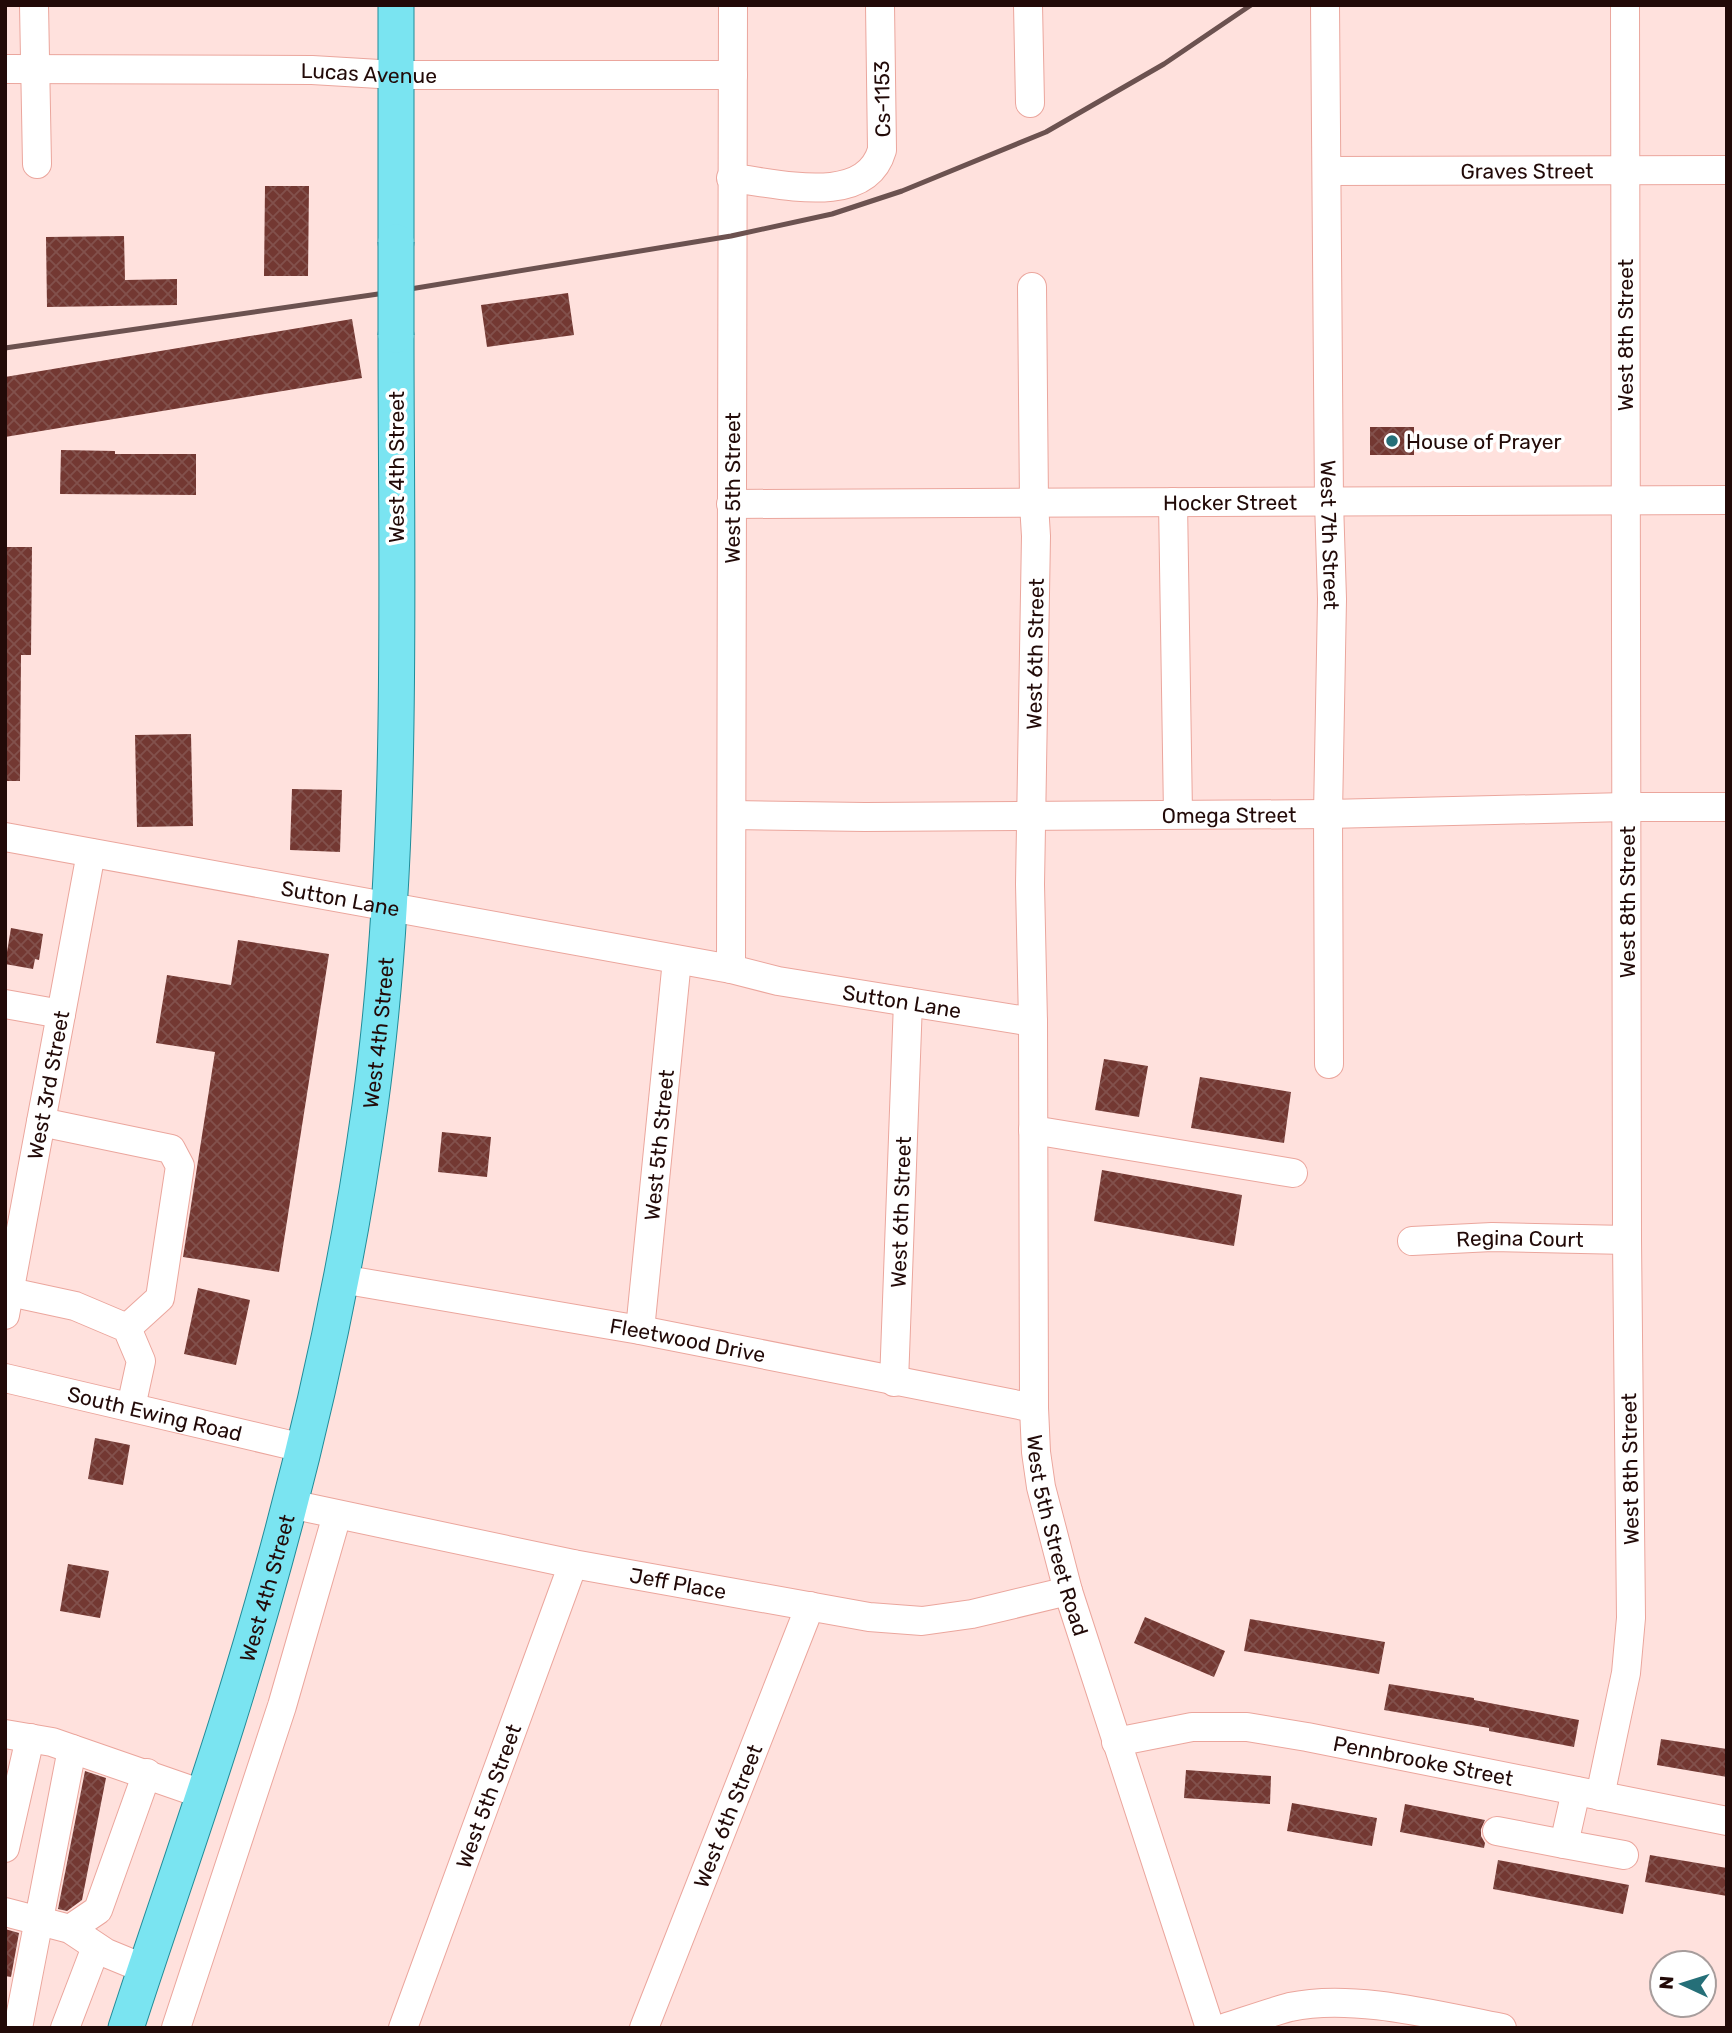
<svg xmlns="http://www.w3.org/2000/svg" width="1732" height="2033" viewBox="0 0 1732 2033" font-family="Rubik,sans-serif">
  <defs>
    <pattern id="building-cross-hatch" width="8" height="8" patternUnits="userSpaceOnUse" patternTransform="scale(1.75)"><rect width="8" height="8" fill="#733832"/><path d="M0 0l8 8M0 8l8-8" fill="none" stroke="#82514c"/></pattern>
  </defs>
  <rect width="100%" height="100%" fill="#ffe1dd"/>
  <path fill="url(#building-cross-hatch)" d="M265,186H309L308,276H264Z
    M124,236L125,280L177,279V305L47,307L46,237Z
    M568,293L574,335L487,347L481,305Z
    M352,319L362,378L5,437V377Z
    M1370,427H1414V455H1370Z
    M61,450L115,451V454H196V495L60,494Z
    M5,547H32L31,655H21L20,781H5Z
    M191,734L193,826L137,827L135,735Z
    M292,789L342,790L340,852L290,850Z
    M11,928L43,934L39,960L35,959L33,969L5,964Z
    M238,940L329,954L279,1272L183,1257L215,1052L156,1043L167,975L231,985Z
    M1104,1059L1148,1066L1139,1117L1095,1110Z
    M1200,1077L1291,1092L1284,1143L1191,1128Z
    M442,1132L491,1137L487,1177L438,1172Z
    M1102,1170L1242,1195L1234,1246L1094,1221Z
    M198,1288L250,1300L236,1365L184,1354Z
    M95,1438L130,1445L123,1485L88,1479Z
    M68,1564L109,1571L100,1618L60,1611Z
    M1145,1617L1225,1651L1214,1677L1134,1643Z
    M1250,1619L1385,1642L1379,1674L1244,1651Z
    M1389,1684L1474,1698V1700L1579,1720L1574,1747L1489,1731V1728L1384,1710Z
    M1661,1739L1727,1749V1777L1657,1765Z
    M1186,1770L1271,1776L1270,1804L1184,1798Z
    M85,1771L106,1778L82,1900L67,1911L58,1909Z
    M1292,1803L1377,1818L1372,1846L1287,1831Z
    M1405,1804L1485,1820L1481,1829V1836L1485,1843L1484,1848L1400,1832Z
    M1650,1855L1727,1868V1896L1645,1882Z
    M1498,1860L1629,1885L1623,1914L1493,1889Z
    M5,1929L19,1933L11,1977L5,1976Z"/>
  <g fill="none" stroke-linecap="round" stroke-linejoin="round">
    <g stroke="#eba69d" stroke-width="30">
      <g id="minor">
        <path d="M34,5L37,164"/>
        <path d="M1028,5L1030,103"/>
        <path id="s1" d="M1325,5L1329,501L1332,599L1328,814L1329,1064"/>
        <path id="s2" d="M5,69L312,70L396,75H733"/>
        <path id="s3" d="M1327,171L1727,170"/>
        <path d="M731,178C774,182 865,209 882,150L880,5"/>
        <path id="s4" d="M1032,287L1034,504L1036,536L1030,884L1033,1022L1034,1408L1036,1452L1041,1487L1068,1591L1210,2028"/>
        <path d="M1173,502L1178,814"/>
        <path id="s5" d="M731,504L1727,500"/>
        <path id="s6" d="M732,815L865,817L1328,814L1626,807H1727"/>
        <path id="s7" d="M5,837L731,969L778,981L1033,1022"/>
        <path id="s8" d="M731,969L733,5"/>
        <path d="M5,1004L61,1014"/>
        <path d="M41,1122L171,1149L180,1166L160,1298L127,1328"/>
        <path d="M1033,1130L1293,1173"/>
        <path id="s9" d="M1412,1241L1492,1237L1627,1240"/>
        <path id="s10" d="M341,1279L640,1330L1034,1408"/>
        <path d="M10,1292L75,1306L127,1328L141,1361L131,1407"/>
        <path id="s11" d="M5,1315L91,853"/>
        <path id="s12" d="M640,1330L677,960"/>
        <path id="s13" d="M5,1378L303,1448"/>
        <path id="s14" d="M894,1382L908,1002"/>
        <path id="s15" d="M290,1504L573,1564L869,1617L922,1621L972,1614L1068,1591"/>
        <path d="M5,1734L52,1742L202,1794"/>
        <path id="s16" d="M1116,1742L1192,1727H1247L1307,1737L1727,1821"/>
        <path d="M1600,1796L1626,1673L1631,1618L1627,1240L1625,5"/>
        <path d="M1497,1831L1564,1844L1576,1791"/>
        <path d="M1564,1844L1624,1855"/>
        <path d="M5,1848L30,1738"/>
        <path d="M5,1912L70,1929L106,1953L145,1969"/>
        <path d="M70,1929L98,1910L147,1773"/>
        <path d="M18,2028L72,1749"/>
        <path d="M65,2028L96,1947"/>
        <path d="M176,2028L282,1706L337,1515"/>
        <path id="s17" d="M403,2028L573,1564"/>
        <path id="s18" d="M644,2028L810,1606"/>
        <path d="M1224,2028C1246,2021 1268,2013 1290,2007C1353,1993 1439,2016 1502,2028"/>
      </g>
    </g>
    <g stroke="#218c99" stroke-width="37">
      <g id="major">
        <path d="M396,242V5"/>
        <path id="s19" d="M126,2028C159,1926 195,1825 227,1723C290,1522 341,1315 370,1106C405,851 396,591 396,335"/>
      </g>
    </g>
    <use href="#minor" stroke="#fff" stroke-width="28"/>
    <use href="#major" stroke="#7ae4f1" stroke-width="35"/>
    <path stroke="#6c5250" stroke-width="5" d="M5,348L392,292L731,236L832,214L902,191L1046,132L1164,64L1251,5"/>
    <g stroke="#218c99" stroke-width="37" stroke-linecap="butt">
      <path id="major-bridge" d="M396,242V335"/>
    </g>
    <use href="#major-bridge" stroke="#7ae4f1" stroke-width="35"/>
  </g>
  <circle fill="#256f78" stroke="#fff" stroke-width="2.5" cx="1392" cy="441" r="7"/>
  <g text-anchor="middle" dominant-baseline="central" stroke-width="7" stroke-linejoin="round" paint-order="stroke">
    <g font-size="21" fill="#220a08" stroke="#fff">
      <text stroke="none"><textPath href="#s2" startOffset="364">Lucas Avenue</textPath></text>
      <text transform="translate(882 99) rotate(-91)">Cs-1153</text>
      <text stroke="none"><textPath href="#s3" startOffset="200">Graves Street</textPath></text>
      <text transform="translate(1625 335) rotate(-90)">West 8th Street</text>
      <text transform="translate(396 467) rotate(-90)">West 4th Street</text>
      <text stroke="none"><textPath href="#s8" startOffset="481">West 5th Street</textPath></text>
      <text stroke="none"><textPath href="#s5" startOffset="499">Hocker Street</textPath></text>
      <text stroke="none"><textPath href="#s1" startOffset="530">West 7th Street</textPath></text>
      <text transform="translate(1035 654) rotate(-89)">West 6th Street</text>
      <text stroke="none"><textPath href="#s6" startOffset="497">Omega Street</textPath></text>
      <text stroke="none"><textPath href="#s7" startOffset="341">Sutton Lane</textPath></text>
      <text transform="translate(1627 902) rotate(-90)">West 8th Street</text>
      <text stroke="none"><textPath href="#s7" startOffset="912">Sutton Lane</textPath></text>
      <text stroke="none"><textPath href="#s19" startOffset="1029">West 4th Street</textPath></text>
      <text stroke="none"><textPath href="#s11" startOffset="234">West 3rd Street</textPath></text>
      <text stroke="none"><textPath href="#s12" startOffset="186">West 5th Street</textPath></text>
      <text stroke="none"><textPath href="#s14" startOffset="170">West 6th Street</textPath></text>
      <text stroke="none"><textPath href="#s9" startOffset="108">Regina Court</textPath></text>
      <text stroke="none"><textPath href="#s10" startOffset="352">Fleetwood Drive</textPath></text>
      <text stroke="none"><textPath href="#s13" startOffset="154">South Ewing Road</textPath></text>
      <text transform="translate(1630 1469) rotate(-91)">West 8th Street</text>
      <text stroke="none"><textPath href="#s4" startOffset="1251">West 5th Street Road</textPath></text>
      <text stroke="none"><textPath href="#s15" startOffset="396">Jeff Place</textPath></text>
      <text stroke="none"><textPath href="#s19" startOffset="462">West 4th Street</textPath></text>
      <text stroke="none"><textPath href="#s16" startOffset="312">Pennbrooke Street</textPath></text>
      <text stroke="none"><textPath href="#s17" startOffset="247">West 5th Street</textPath></text>
      <text stroke="none"><textPath href="#s18" startOffset="228">West 6th Street</textPath></text>
    </g>
    <g font-size="21" fill="#220a08" stroke="#fff" text-anchor="start">
      <text x="1406" y="441">House of Prayer</text>
    </g>
  </g>
  <rect width="1732" height="2033" fill="none" stroke="#220a08" stroke-width="14"/>
  <g transform="translate(1683 1984) rotate(274)"><circle r="33" fill="#ffffff" stroke="#a79d9c" stroke-width="2"/>
  <path d="M0-5L12 26L0 18L-12 26Z" fill="#256f78"/>
  <text y="-10" font-size="19" font-weight="bold" text-anchor="middle" fill="#220a08">N</text>
  </g>
</svg>
